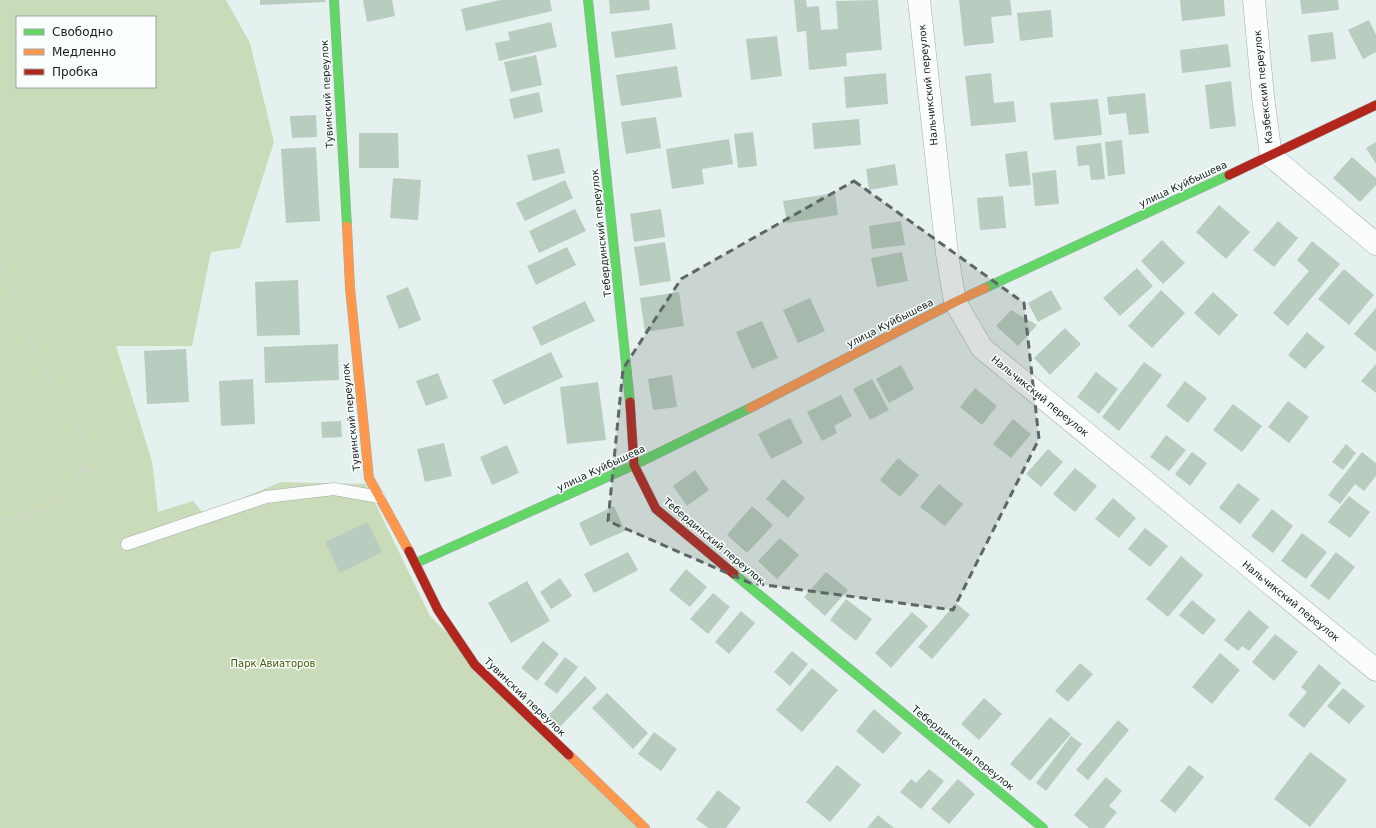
<svg xmlns="http://www.w3.org/2000/svg" width="1376" height="828" viewBox="0 0 1376 828" font-family="'DejaVu Sans',sans-serif">
  <rect width="100%" height="100%" fill="#e5f1ee"/>
  <path fill="#cadbba" fill-rule="evenodd" d="M0,0H226L250,43L274,142L240,248L211,252L192,346H116L152,461L158,512L193,501L204,514L281,482L366,484L430,616L643,828H0ZM17,17H155V87H17Z"/>
  <path fill="#b9ccc0" d="M260,0H325L326,2L260,5Z
    M363,0H392L395,16L367,22Z
    M500,0H550L552,11L466,31L461,9Z
    M609,0H649L650,10L610,14Z
    M794,0H806L807,7L819,6L821,30L838,29L836,1L878,0L882,50L846,53L847,66L809,70L806,31L797,32Z
    M959,0H1010L1012,15L991,17L994,43L964,46Z
    M1180,0H1224L1225,16L1182,21Z
    M1300,0H1338L1339,10L1302,14Z
    M1051,10L1053,37L1020,41L1017,13Z
    M1369,20L1376,35V52L1363,59L1348,30Z
    M551,22L557,47L499,61L495,43L510,40L508,32Z
    M672,23L676,49L615,58L611,32Z
    M1333,32L1336,59L1311,62L1308,35Z
    M777,36L782,76L751,80L746,39Z
    M1228,44L1231,67L1182,73L1180,50Z
    M536,55L542,85L511,92L504,62Z
    M677,66L682,97L621,106L616,75Z
    M886,73L888,104L846,108L844,77Z
    M991,73L994,103L1014,101L1016,122L971,126L965,76Z
    M1231,81L1236,126L1210,129L1205,85Z
    M539,92L543,112L514,119L509,99Z
    M1145,93L1149,133L1129,135L1126,113L1109,115L1107,97Z
    M1098,99L1102,135L1054,140L1050,103Z
    M316,115L317,137L292,138L290,116Z
    M656,117L661,148L626,154L621,122Z
    M859,119L861,145L814,149L812,123Z
    M753,132L757,166L738,168L734,134Z
    M359,133H398L399,168H359Z
    M729,139L733,164L702,169L704,184L672,189L666,149Z
    M1122,140L1125,174L1108,176L1105,142Z
    M1376,142V164L1366,148Z
    M1101,143L1105,179L1091,180L1089,165L1078,166L1076,146Z
    M316,147L320,221L286,223L281,149Z
    M559,148L565,173L533,181L527,155Z
    M1027,151L1031,185L1009,187L1005,154Z
    M1352,157L1376,178V185L1360,202L1333,178Z
    M895,164L898,185L869,190L866,169Z
    M1056,170L1059,204L1035,206L1032,173Z
    M393,178L421,180L418,220L390,218Z
    M565,180L573,198L525,221L516,203Z
    M835,193L838,215L787,223L783,201Z
    M1003,196L1006,228L980,230L977,198Z
    M1219,205L1250,232L1226,259L1196,232Z
    M575,209L586,231L539,253L529,231Z
    M661,209L665,237L634,242L630,214Z
    M901,221L905,245L872,249L869,226Z
    M1278,221L1298,238L1274,267L1253,250Z
    M1162,240L1185,263L1163,284L1141,261Z
    M1312,241L1340,264L1288,326L1273,313L1309,271L1297,260Z
    M665,242L671,281L640,286L634,247Z
    M567,247L576,265L536,285L527,266Z
    M902,252L908,281L877,287L871,258Z
    M1137,268L1153,286L1120,316L1103,298Z
    M1344,269L1374,295L1349,325L1318,299Z
    M298,280L300,335L257,336L255,282Z
    M408,287L421,320L399,329L386,296Z
    M1051,290L1062,309L1038,322L1028,303Z
    M1161,290L1185,313L1152,348L1128,326Z
    M679,292L684,326L645,332L640,298Z
    M1213,292L1238,315L1219,336L1194,313Z
    M810,298L825,331L798,343L783,310Z
    M585,301L595,321L541,346L532,327Z
    M1376,308V352L1354,334Z
    M1011,310L1037,325L1018,346L996,326Z
    M762,321L778,358L752,369L736,332Z
    M1065,328L1081,344L1050,375L1034,358Z
    M1307,332L1325,347L1305,369L1288,355Z
    M338,344L339,380L265,383L264,347Z
    M186,349L189,402L147,404L144,351Z
    M551,352L563,377L504,405L492,380Z
    M1144,362L1162,375L1119,431L1102,417Z
    M1376,364V393L1361,381Z
    M901,365L914,389L889,403L876,379Z
    M1096,372L1118,389L1099,414L1077,397Z
    M438,373L448,398L426,406L416,381Z
    M672,375L677,407L653,410L648,379Z
    M253,379L255,424L221,426L219,381Z
    M872,379L889,410L870,420L853,389Z
    M1185,381L1207,398L1188,423L1166,406Z
    M598,382L606,440L567,444L560,387Z
    M975,388L997,406L982,425L960,407Z
    M841,395L852,416L834,426L837,433L822,441L807,412Z
    M1288,401L1309,417L1289,443L1268,427Z
    M1233,404L1262,426L1242,452L1213,430Z
    M790,418L803,443L771,459L758,434Z
    M1013,419L1031,434L1011,458L993,444Z
    M341,421L342,437L322,438L321,422Z
    M1166,435L1186,450L1169,471L1150,457Z
    M444,443L452,476L425,482L417,449Z
    M1346,444L1356,453L1343,470L1332,462Z
    M507,445L519,473L492,485L480,457Z
    M1048,449L1063,462L1041,487L1026,474Z
    M1192,452L1207,463L1190,486L1175,474Z
    M1362,452L1376,463V476L1364,491L1355,484L1340,504L1328,495Z
    M898,458L919,475L900,497L880,480Z
    M1075,468L1097,486L1075,512L1053,494Z
    M695,470L709,490L687,506L673,486Z
    M783,479L805,498L788,518L766,499Z
    M1238,483L1260,499L1240,524L1219,508Z
    M939,484L963,504L945,526L920,507Z
    M1349,496L1370,512L1350,538L1328,522Z
    M1113,498L1136,518L1119,538L1095,519Z
    M614,506L625,531L590,546L579,523Z
    M752,506L773,525L747,553L727,535Z
    M1272,509L1293,526L1273,553L1251,536Z
    M368,522L382,552L340,573L325,542Z
    M1145,528L1168,546L1150,567L1128,549Z
    M1302,533L1327,552L1306,579L1281,561Z
    M780,538L799,555L777,579L758,561Z
    M628,552L638,570L594,593L584,574Z
    M1336,552L1355,567L1329,600L1310,586Z
    M1181,556L1203,575L1168,617L1146,599Z
    M686,569L707,587L690,607L669,590Z
    M826,572L848,590L825,616L804,597Z
    M560,578L572,596L551,609L540,592Z
    M527,581L550,621L511,643L488,603Z
    M713,593L730,607L708,634L690,619Z
    M846,599L872,619L856,641L830,620Z
    M1192,600L1216,620L1203,635L1179,615Z
    M956,603L970,615L932,659L918,647Z
    M1249,610L1269,627L1249,651L1242,646L1238,651L1224,640Z
    M741,611L755,623L729,654L715,642Z
    M912,612L928,626L891,668L875,653Z
    M1275,634L1298,652L1274,681L1252,662Z
    M543,641L559,654L537,681L521,668Z
    M792,651L808,664L790,686L774,672Z
    M1220,653L1240,670L1212,704L1192,687Z
    M565,657L578,667L557,694L544,684Z
    M1080,663L1093,674L1068,702L1055,691Z
    M1319,664L1341,683L1304,728L1288,715L1307,692L1301,687Z
    M812,668L838,690L802,732L776,710Z
    M585,676L597,688L557,730L545,719Z
    M1343,688L1365,706L1349,724L1327,706Z
    M607,693L648,733L633,749L592,708Z
    M984,698L1002,714L979,740L961,724Z
    M874,709L902,733L883,754L856,731Z
    M1050,717L1071,734L1030,781L1010,764Z
    M1118,720L1129,730L1088,780L1076,770Z
    M654,732L677,749L661,771L638,754Z
    M1071,736L1082,744L1046,791L1036,783Z
    M1310,752L1347,780L1310,827L1274,799Z
    M837,765L861,785L830,822L806,802Z
    M1189,765L1204,777L1175,813L1160,801Z
    M929,769L944,781L921,809L900,792L911,779L916,783Z
    M1106,777L1122,791L1109,806L1117,812L1104,828H1089L1074,815Z
    M958,779L975,794L949,824L931,809Z
    M718,790L741,808L726,828H708L696,819Z
    M878,815L894,828H867Z"/>
  <g fill="none" stroke-linecap="round" stroke-linejoin="round">
    <g stroke="#a1aba8" stroke-width="13">
      <path id="lane" d="M127,544L266,497L334,489L379,497"/>
    </g>
    <g stroke="#a1aba8" stroke-width="23">
      <path id="street" d="M919,0L947,254L955,302L982,348L1376,670
        M1254,0L1263,97L1271,156L1376,244"/>
    </g>
    <g stroke="#a1aba8" stroke-width="10">
      <path id="fast" d="M334,0L347,226
        M588,0L630,402
        M985,288L1229,175
        M416,563L634,465L750,408
        M734,574L1043,828"/>
    </g>
    <g stroke="#a1aba8" stroke-width="10">
      <path id="slow" d="M347,226L350,288L369,478L409,551
        M750,408L955,302L985,288
        M569,755L645,828"/>
    </g>
    <g stroke="#a1aba8" stroke-width="10">
      <path id="jam" d="M1229,175L1376,105
        M630,402L634,465L656,509L734,574
        M409,551L438,610L475,665L569,755"/>
    </g>
    <path stroke="#d0d3d3" stroke-width="2.5" stroke-dasharray="2 3" stroke-linecap="butt" d="M0,261L36,353L83,439L85,469
      M0,522L48,508L85,469L119,529"/>
    <use href="#lane" stroke="#fbfdfc" stroke-width="12"/>
    <use href="#street" stroke="#fbfdfc" stroke-width="22"/>
    <use href="#fast" stroke="#63d668" stroke-width="9"/>
    <use href="#slow" stroke="#ff974d" stroke-width="9"/>
    <use href="#jam" stroke="#b3261e" stroke-width="9"/>
  </g>
  <path fill="#5d6765" fill-opacity="0.2" stroke="#5d6765" stroke-width="3" stroke-dasharray="8 5" stroke-linejoin="round" d="M854,181L1024,303L1039,439L953,610L750,583L608,521L623,369L681,279Z"/>
  <g text-anchor="middle" dominant-baseline="central" stroke-width="3" stroke-linejoin="round" paint-order="stroke">
    <g font-size="10" fill="#141d1b" stroke="#fafffe">
      <text transform="translate(928 85) rotate(-96)">Нальчикский переулок</text>
      <text transform="translate(1263 87) rotate(-96)">Казбекский переулок</text>
      <text transform="translate(327 94) rotate(-93)">Тувинский переулок</text>
      <text transform="translate(1183 184) rotate(-25)">улица Куйбышева</text>
      <text transform="translate(601 233) rotate(-96)">Тебердинский переулок</text>
      <text transform="translate(890 323) rotate(-27)">улица Куйбышева</text>
      <text transform="translate(1040 396) rotate(39)">Нальчикский переулок</text>
      <text transform="translate(351 417) rotate(-96)">Тувинский переулок</text>
      <text transform="translate(601 468) rotate(-25)">улица Куйбышева</text>
      <text transform="translate(714 541) rotate(40)">Тебердинский переулок</text>
      <text transform="translate(1291 601) rotate(39)">Нальчикский переулок</text>
      <text transform="translate(525 697) rotate(44)">Тувинский переулок</text>
      <text transform="translate(963 748) rotate(39)">Тебердинский переулок</text>
    </g>
    <g font-size="10" fill="#445a03" stroke="#fafffe">
      <text x="273" y="663">Парк Авиаторов</text>
    </g>
  </g>
  <rect x="16" y="16" width="140" height="72" fill="#fafffe" stroke="#9ea5a3"/>
  <rect x="24" y="29" width="20" height="6" fill="#63d668" stroke="#9ea5a3"/>
  <text x="52" y="36" font-size="12" fill="#141d1b">Свободно</text>
  <rect x="24" y="49" width="20" height="6" fill="#ff974d" stroke="#9ea5a3"/>
  <text x="52" y="56" font-size="12" fill="#141d1b">Медленно</text>
  <rect x="24" y="69" width="20" height="6" fill="#b3261e" stroke="#9ea5a3"/>
  <text x="52" y="76" font-size="12" fill="#141d1b">Пробка</text>
</svg>
